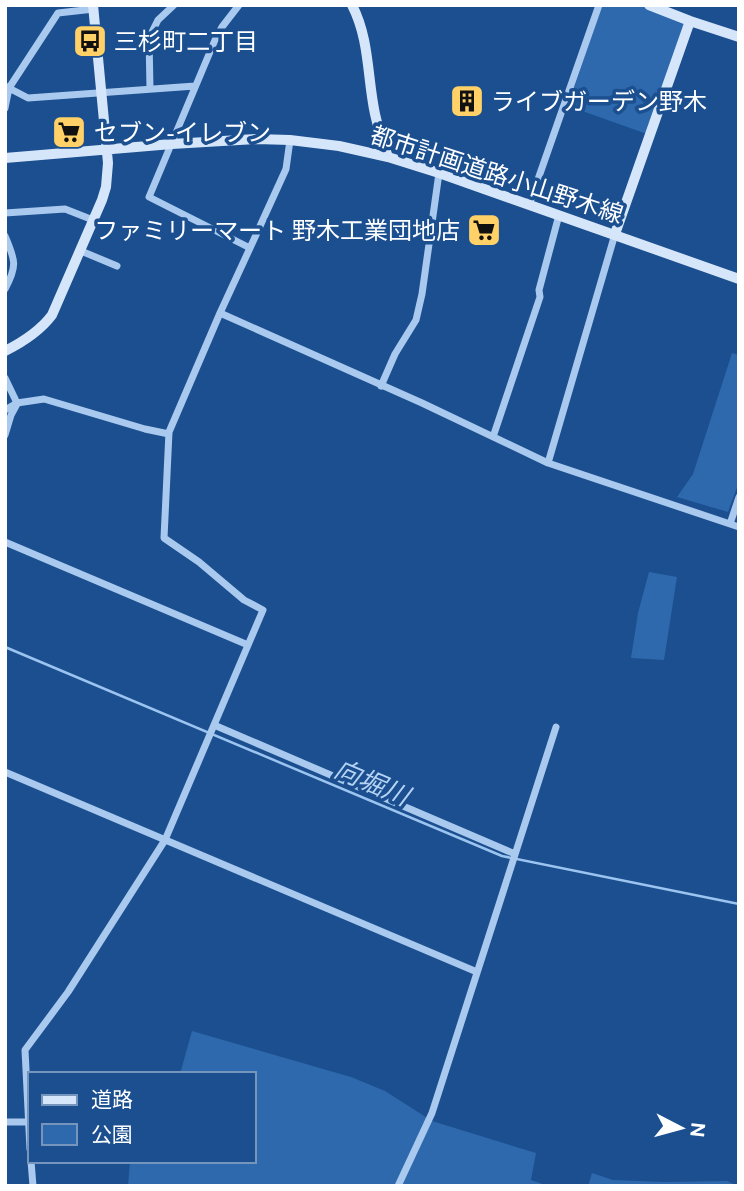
<svg xmlns="http://www.w3.org/2000/svg" width="744" height="1191" viewBox="0 0 744 1191" font-family="'Public Sans','Noto Sans JP',sans-serif">
  <rect width="100%" height="100%" fill="#1b4f8f"/>
  <path fill="#2e69ad" d="M602,5H642L686,22L647,134L568,106Z
    M732,353L739,355V482L728,512L677,497L693,474Z
    M649,572L677,577L664,660L631,658L638,613Z
    M192,1031L351,1077L385,1091L432,1121L536,1153L531,1180L548,1186H128L130,1161H254V1074H180Z
    M592,1173L613,1180L664,1182L727,1181L738,1186H588Z"/>
  <g fill="none" stroke-linecap="round" stroke-linejoin="round">
    <path stroke="#9cc4f0" stroke-width="2.5" d="M5,647L502,856L739,904"/>
    <path stroke="#a9c9ee" stroke-width="7" d="M5,86L28,98L195,86
      M150,89L149,38L158,20L174,5
      M5,108L9,88L58,13L94,9
      M529,205L599,5
      M5,213L65,209L93,220
      M5,236C15,260 18,265 5,289
      M250,248L286,169L290,140
      M81,251L117,266
      M220,313L422,403L548,463L739,527
      M5,378L17,403
      M381,386L395,354L416,320L422,294L439,173
      M5,410L17,403L44,399L145,429L169,434
      M5,435L11,415L17,404
      M493,437L540,297L539,290L559,215
      M548,463L615,234
      M730,524L739,497
      M5,542L248,645
      M214,725L515,854
      M5,772L477,972
      M5,1122H29
      M30,1149L25,1050L68,992L165,840L263,610L244,600L199,562L164,538L169,432L220,313L250,248L149,197L215,40L222,27L239,5
      M31,1161L33,1186
      M398,1186L432,1113L556,727"/>
    <path stroke="#d6e6fa" stroke-width="10" d="M352,5C370,40 367,77 375,114C378,128 383,143 388,157
      M649,5L690,21L739,37
      M5,158L172,144L256,139L290,140L339,146L388,157L439,173L739,279
      M615,234L690,21
      M5,351C23,342 40,331 52,315L102,200L106,187L108,163L93,5"/>
  </g>
  <defs>
    <g id="bus-square" transform="scale(1.75)"><rect x="-9" y="-9" width="18" height="18" rx="4" fill="#ffd166" stroke="#1b4f8f"/><path d="M-5-6H5V4H4V6H2V4H-2V6H-4V4H-5ZM-3.5-4V0h7V-4ZM-3.5 1.2v1.5H-2V1.2ZM2 1.2v1.5H3.5V1.2Z" fill="#111"/></g>
    <g id="building-square" transform="scale(1.75)"><rect x="-9" y="-9" width="18" height="18" rx="4" fill="#ffd166" stroke="#1b4f8f"/><path d="M-4-6H4V6H1V3H-1V6H-4ZM-2.5-4.3h1.7v1.8h-1.7ZM.8-4.3h1.7v1.8H.8ZM-2.5-1h1.7V.8h-1.7ZM.8-1h1.7V.8H.8Z" fill="#111"/></g>
    <g id="supermarket-square" transform="scale(1.75)"><rect x="-9" y="-9" width="18" height="18" rx="4" fill="#ffd166" stroke="#1b4f8f"/><path d="M-6-5.5h2.5l.6 2H6L4.5 2H-2.5L-4.4-4H-6ZM-1.5 3.2a1.3 1.3 0 1 0 .1 0ZM3 3.2a1.3 1.3 0 1 0 .1 0Z" fill="#111"/></g>
  </defs>
  <g fill-rule="evenodd">
    <use href="#bus-square" x="90" y="41"/>
    <use href="#building-square" x="467" y="101"/>
    <use href="#supermarket-square" x="69" y="132"/>
    <use href="#supermarket-square" x="484" y="230"/>
  </g>
  <g text-anchor="middle" dominant-baseline="central" stroke-width="7" stroke-linejoin="round" paint-order="stroke">
    <g font-size="24" fill="#fff" stroke="#1b4f8f" text-anchor="start">
      <text x="114" y="41">三杉町二丁目</text>
      <text x="491" y="101">ライブガーデン野木</text>
      <text x="94" y="132">セブン-イレブン</text>
      <text x="460" y="230" text-anchor="end">ファミリーマート 野木工業団地店</text>
    </g>
    <g font-size="24" fill="#fff" stroke="#1b4f8f">
      <text transform="translate(497 174) rotate(18)">都市計画道路小山野木線</text>
    </g>
    <g font-size="26" font-style="italic" fill="#b5d3f5" stroke="#1b4f8f">
      <text transform="translate(372 782) rotate(23)">向堀川</text>
    </g>
  </g>
  <rect width="744" height="1191" fill="none" stroke="#ffffff" stroke-width="14"/>
  <rect x="28" y="1072" width="228" height="91" fill="#1b4f8f" stroke="#7695bc" stroke-width="2"/>
  <rect x="42" y="1095" width="35" height="10" fill="#d6e6fa" stroke="#7695bc" stroke-width="2"/>
  <text x="91" y="1107" font-size="21" fill="#ffffff">道路</text>
  <rect x="42" y="1124" width="35" height="21" fill="#2e69ad" stroke="#7695bc" stroke-width="2"/>
  <text x="91" y="1142" font-size="21" fill="#ffffff">公園</text>
  <g transform="translate(681 1128) rotate(96)" stroke="#1b4f8f" stroke-width="5" paint-order="stroke">
  <path d="M0-5L12 26L0 18L-12 26Z" fill="#ffffff"/>
  <text y="-10" font-size="19" font-weight="bold" text-anchor="middle" fill="#ffffff">N</text>
  </g>
</svg>
